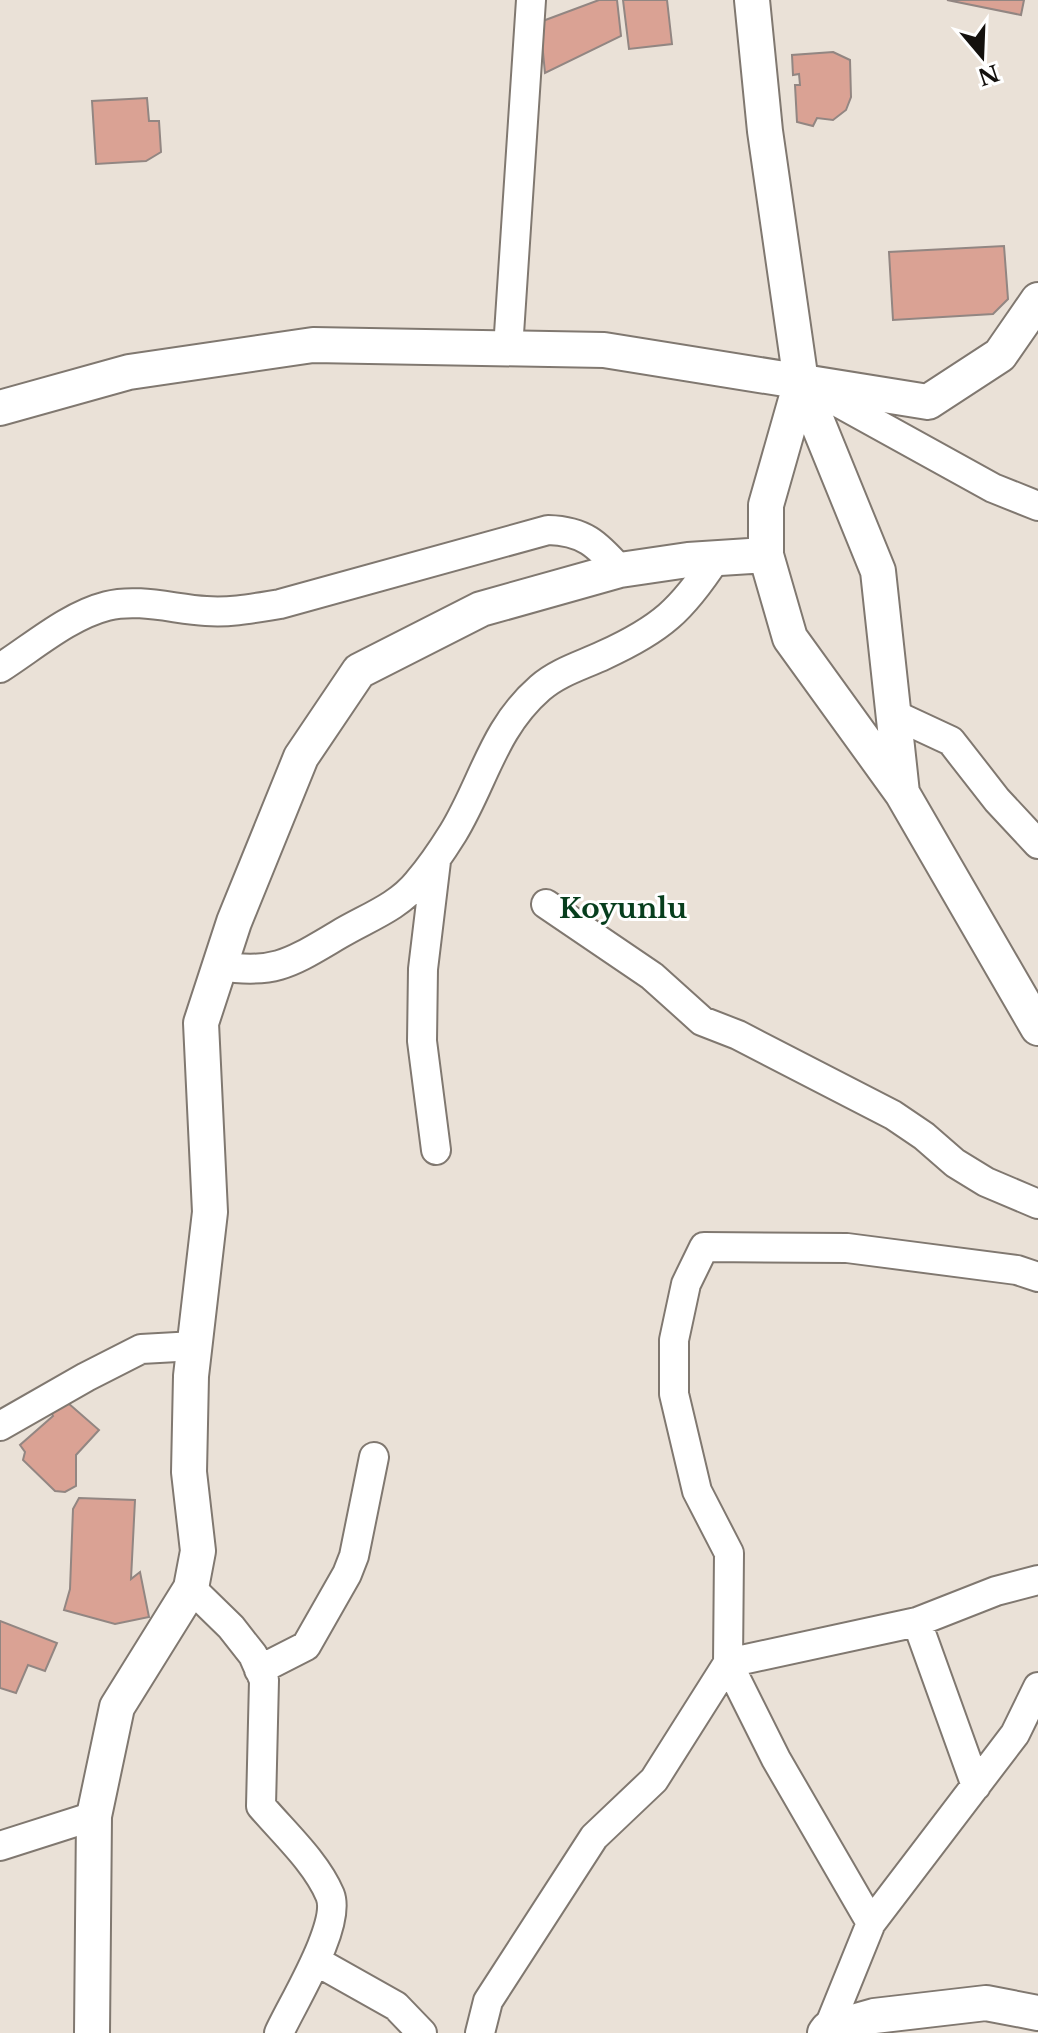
<svg xmlns="http://www.w3.org/2000/svg" width="1038" height="2033" viewBox="0 0 1038 2033" font-family="'Libre Baskerville',serif">
  <rect width="100%" height="100%" fill="#eae1d7"/>
  <path fill="#daa294" stroke="#928682" stroke-width="2" d="M599,0H617L621,36L545,73L540,22Z
    M623,0H667L672,44L629,49Z
    M947,0H1024L1021,15Z
    M833,52L850,60L851,97L846,110L833,120L817,118L813,126L797,122L795,85H800L799,74L793,75L792,55Z
    M147,98L149,121H159L161,152L146,161L96,164L92,101Z
    M1004,246L1008,299L993,314L893,320L889,252Z
    M68,1403L99,1430L76,1455V1486L65,1492L55,1491L23,1460L25,1452L20,1445L53,1416L51,1412Z
    M79,1498L135,1500L131,1579L140,1572L149,1617L115,1624L64,1610L70,1589L73,1509Z
    M0,1621L57,1643L45,1671L28,1665L16,1693L0,1688Z"/>
  <g fill="none" stroke-linecap="round" stroke-linejoin="round">
    <g stroke="#807870" stroke-width="32">
      <path id="minor" d="M508,349L531,0
        M812,388L993,488L1038,506
        M0,668C33,647 68,616 107,606C138,598 174,609 206,611C231,613 255,608 280,604L548,530C584,531 597,544 620,570
        M893,714L951,741L997,800L1038,844
        M546,904L652,976L702,1021L738,1035L893,1115L924,1136L955,1163L986,1182L1038,1204
        M220,966C275,975 292,962 338,935C366,918 397,908 418,882C431,867 443,849 453,833C484,782 493,729 540,688C558,672 583,665 604,655C661,629 682,610 716,558
        M436,1150L422,1041L423,969L436,861
        M0,1426L86,1377L141,1349L195,1346
        M191,1588L231,1627L253,1655L264,1680L261,1806C284,1833 316,1862 330,1895C342,1925 292,2004 279,2033
        M917,1622L976,1786
        M259,1670L306,1646L347,1574L354,1556L374,1457
        M0,1846L94,1816
        M871,1923L776,1759L728,1663L729,1553L697,1491L674,1394V1340L686,1284L704,1247L847,1248L1017,1270L1038,1277
        M316,1961L396,2006L422,2033
        M828,2029L871,1923L1015,1734L1038,1687
        M480,2033L488,2001L594,1837L654,1780L728,1663L917,1622L996,1591L1038,1580"/>
    </g>
    <g stroke="#807870" stroke-width="38">
      <path id="tertiary" d="M752,0L765,131L801,382L878,571L902,793
        M801,382L766,505V555L790,638L902,793L1038,1028
        M0,408L129,372L313,345L604,350L928,402L1000,355L1038,300
        M92,2033L94,1816L117,1707L191,1588L198,1551L189,1472L191,1376L210,1212L201,1023L234,922L301,757L359,671L481,609L620,570L688,560L766,555
        M825,2033L828,2029L874,2016L986,2003L1038,2013"/>
    </g>
    <use href="#minor" stroke="#fff" stroke-width="28"/>
    <use href="#tertiary" stroke="#fff" stroke-width="34"/>
  </g>
  <g text-anchor="middle" dominant-baseline="central" stroke-width="6" stroke-linejoin="round" paint-order="stroke">
    <g font-size="28" font-weight="bold" fill="#073e1d" stroke="#fff">
      <text x="623" y="908">Koyunlu</text>
    </g>
  </g>
  <g transform="translate(982 56) rotate(161)" stroke="#ffffff" stroke-width="6" paint-order="stroke">
  <path d="M0-6L14 30L0 20L-14 30Z" fill="#14110e"/>
  <text y="-12" font-size="22" font-weight="bold" text-anchor="middle" fill="#14110e">N</text>
  </g>
</svg>
